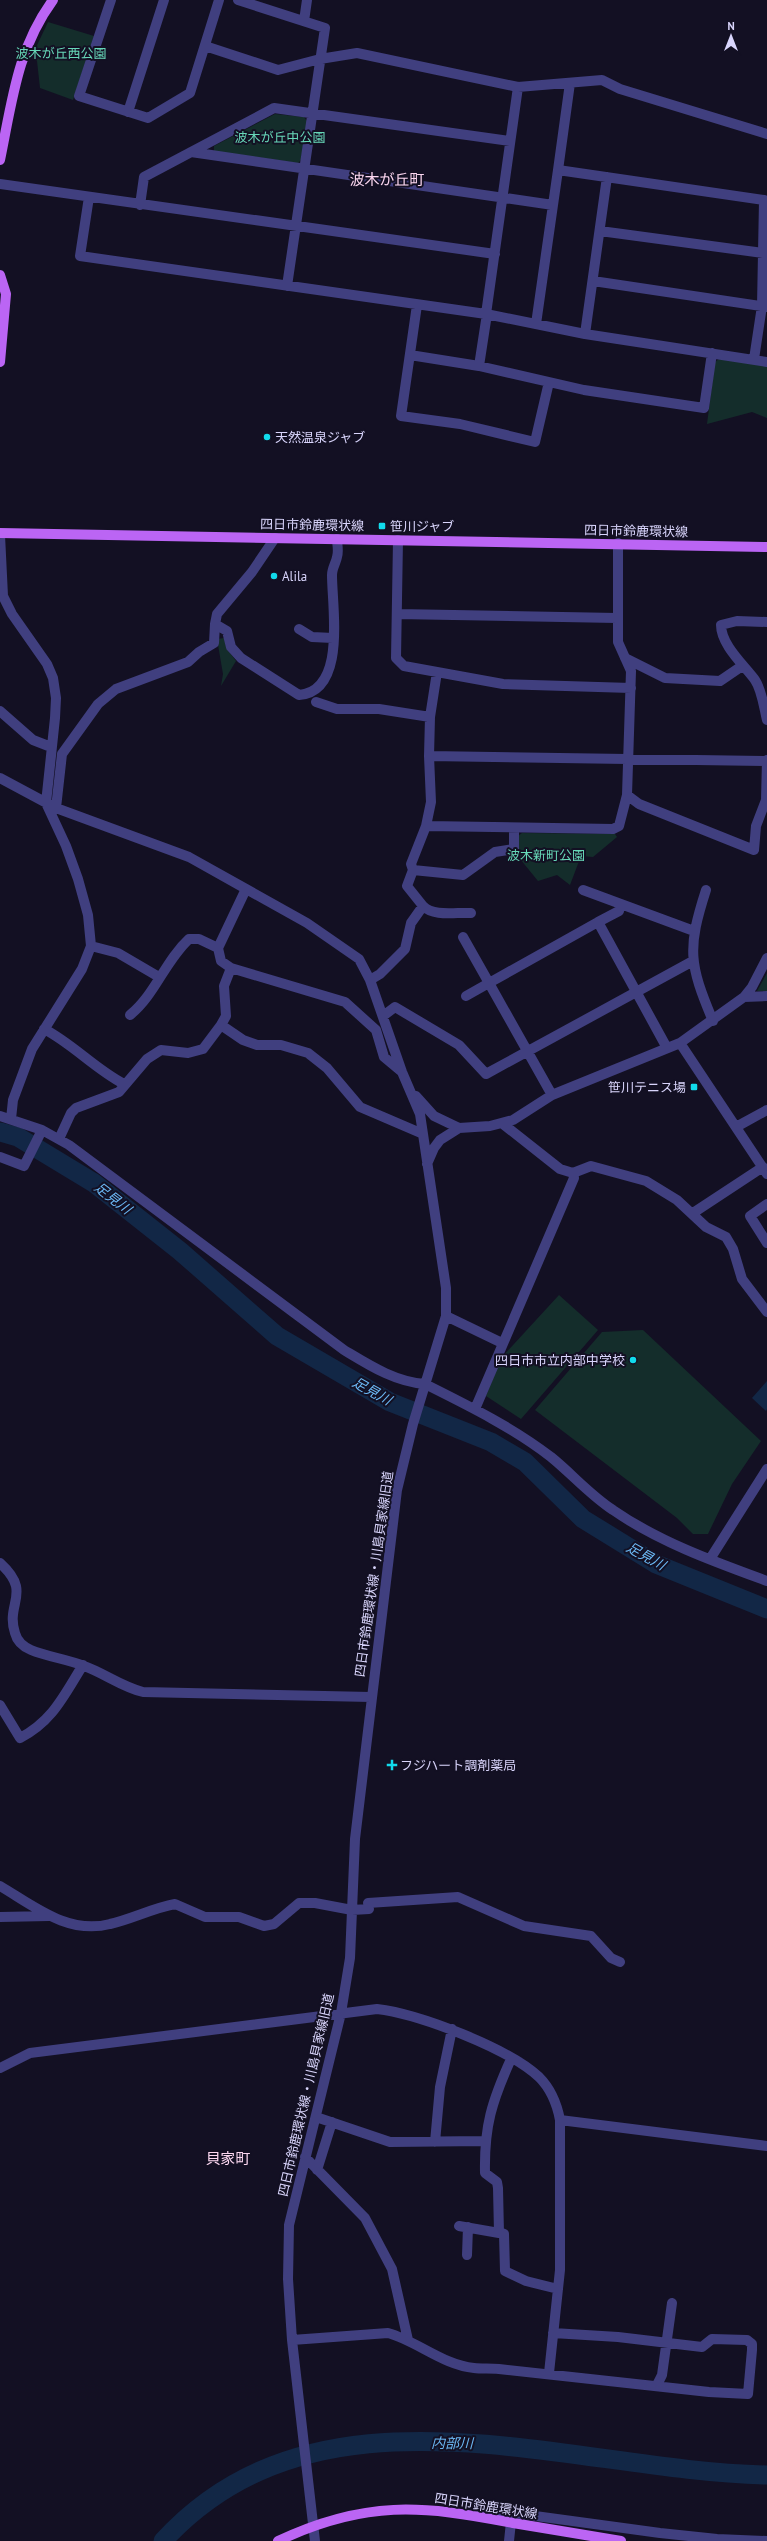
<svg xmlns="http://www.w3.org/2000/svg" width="767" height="2541" viewBox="0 0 767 2541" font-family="'PT Sans','Noto Sans JP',sans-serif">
  <rect width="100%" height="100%" fill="#131023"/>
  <path fill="#142d2b" d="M48,22L94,36L73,100L40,88L37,61L31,58Z
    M275,114L304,117L307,121L301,160L298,163L214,151V146Z
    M719,359L767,366V418L752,412L707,424L715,362Z
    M224,638L227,649L236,661L221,686L223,674L217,639Z
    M522,833L615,834L617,837L593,857L581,856L570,885L557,875L538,881L516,854L518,836Z
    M767,973V991H757Z
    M559,1295L598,1330L521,1419L486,1396L501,1358Z
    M643,1330L761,1441L732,1484L708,1534H693L677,1518L535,1410L602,1332Z"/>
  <path fill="#122746" d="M767,1381V1409L766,1411L752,1398Z"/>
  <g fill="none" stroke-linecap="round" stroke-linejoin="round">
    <path stroke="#122746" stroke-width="19" d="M0,1132L18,1137L94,1183L180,1251L277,1336L390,1402L491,1442L525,1462L583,1519L656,1564L767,1609
      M163,2541C321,2369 569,2471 767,2475"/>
    <path stroke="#403f7f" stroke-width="10" d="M111,0L79,96L148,118L190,93L219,0
      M238,0L325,28L287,286
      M304,21L307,0
      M205,46L278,70L320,59L357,53L518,87L602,80L620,89L767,134
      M570,83L558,170L764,200L762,306L754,359
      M128,112L164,0
      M191,152L553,205
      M0,184L495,254
      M89,197L80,256L486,314L585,334L767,362
      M140,205L144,177L274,108L510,141
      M600,231L763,253
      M593,281L767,307
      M417,305L401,416L460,424L535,442L549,382
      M486,314L518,87
      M487,314L479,366L584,390L704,408L712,353
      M536,324L558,170
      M585,334L607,177
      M410,355L479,366
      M0,535L3,596L12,614L47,664L53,678L56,698L55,718L46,803L66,846L78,879L88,915L91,946L82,969L32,1049L13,1100L11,1119
      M275,538L252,572L217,614L215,624L227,631L231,647L241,658L299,695C347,691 332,608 332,575C332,568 336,563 337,557C339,551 337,544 337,539
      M398,540L396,658L404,666L503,684L631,688
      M397,614L617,618
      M767,622L737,621L721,625C721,645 744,665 755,680C762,690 764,708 767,720
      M299,629L312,637L333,638
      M625,658L665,678L720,681L742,666
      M437,672L430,717L429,756L431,802L426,826L411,864L413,870L463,875L495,852L514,849V828
      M316,702L337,709H379L430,717
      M0,711L33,740L51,747
      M429,756L767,761
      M0,778L56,808L189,857L307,923L359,959L370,980L402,1072L420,1114L446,1288V1316L413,1424L397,1490L355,1839L350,1958L341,2013L289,2225L288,2279L292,2340L315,2541
      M627,795L639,804L754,850L756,826L766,800L767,760
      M56,808L62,754L98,704L116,689L188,662L199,652L214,643L215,624
      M426,826L613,829L619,826L627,795L631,671L618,642V543
      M246,889L218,948L221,961L231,968L345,1002L376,1030L384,1057L402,1072
      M583,890L694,931
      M706,890C687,949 689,964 713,1021
      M423,906C434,917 456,912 471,913
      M598,922L619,911
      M463,937L489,983L466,996
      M91,946L118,953L159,977
      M370,980L380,974L405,949L411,923L423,906L407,886L413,870
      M744,997L767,996
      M130,1015C155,995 165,961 189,939H199L218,948
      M383,1016L395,1007L459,1045L486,1074L693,961
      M221,1025L226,1016L224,986L231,968
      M44,1029C73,1044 95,1069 124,1084
      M680,1043L767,1174
      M552,1095L489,983L598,922L667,1048
      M416,1096L434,1116L459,1128
      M0,1116L42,1130L69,1145L344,1350C369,1365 395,1382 425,1384C469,1406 512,1427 551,1457C572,1474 590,1495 613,1510C659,1542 715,1562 767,1581
      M503,1124L560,1169L573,1173L591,1166L646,1181L677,1200L706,1227L726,1237L733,1249L742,1279L767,1312
      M736,1127L767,1110
      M59,1139L71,1113L76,1108L119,1092L147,1059L161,1050L188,1053L203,1049L221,1025L243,1040L257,1045H281L308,1053L327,1068L360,1107L423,1134
      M0,1157L24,1166L42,1130
      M427,1164L434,1148L440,1140L459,1128L490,1126L513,1120L552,1095L680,1043L744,997L752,987L767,958
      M767,1204L750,1216L767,1243
      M693,1213L763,1167
      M446,1316L502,1343
      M475,1409L574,1178L573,1173
      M710,1559L767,1469
      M0,1563C33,1593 5,1603 15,1633C17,1641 24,1647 31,1650C48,1657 67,1659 84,1666C104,1673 122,1687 143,1692L371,1697
      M0,1705L20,1738C53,1721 64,1695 83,1665
      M0,1886C34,1906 68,1935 110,1924C132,1919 153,1908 175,1904L205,1917H239L264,1926L274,1924L299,1903H315L352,1910L369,1909
      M368,1903L458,1897L524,1926L591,1936L611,1958L620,1962
      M0,1917L49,1916
      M0,2068L30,2053L377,2009C419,2014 508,2048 539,2077C551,2089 557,2104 560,2120V2270L549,2373
      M316,2117L390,2142L484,2141
      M560,2120L767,2146
      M435,2142L440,2087L452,2029
      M305,2157L365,2218L392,2269L408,2340
      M317,2170L332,2122
      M459,2226L499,2233L498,2188L497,2182L485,2173C484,2126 492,2101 511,2059
      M499,2232L504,2234L505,2271L526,2281L558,2289
      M467,2255L468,2227
      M292,2340L388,2333C417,2341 443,2365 474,2368C482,2369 490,2368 499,2369L709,2392L748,2394L752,2350V2344L747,2340L712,2339L702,2347L618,2337L553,2333
      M657,2385L662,2375L672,2303
      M477,2515L491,2510L660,2533L717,2539L767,2541
      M509,2541L511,2522"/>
    <path stroke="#bb65f4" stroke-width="10" d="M0,160C12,102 17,49 53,0
      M0,275L6,294L0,362
      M0,533L767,547
      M278,2541C365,2500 421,2505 513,2523C549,2529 585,2535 621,2541"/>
  </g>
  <g fill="#11dbec" stroke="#131023" stroke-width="1.5">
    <circle cx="267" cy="437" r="4"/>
    <rect x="378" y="522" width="8" height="8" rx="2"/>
    <circle cx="274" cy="576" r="4"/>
    <rect x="690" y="1083" width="8" height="8" rx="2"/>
    <circle cx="633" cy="1360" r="4"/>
    <path d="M390 1759h4v4h4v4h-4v4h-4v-4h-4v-4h4z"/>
  </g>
  <g text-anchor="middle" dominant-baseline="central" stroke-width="4" stroke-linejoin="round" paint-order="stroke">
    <g font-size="13" fill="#67d7b8" stroke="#131023">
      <text x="61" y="53">波木が丘西公園</text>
      <text x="280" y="137">波木が丘中公園</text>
      <text x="546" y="855">波木新町公園</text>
    </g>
    <g font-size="13" fill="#d9d5fc" stroke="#131023" text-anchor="start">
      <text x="275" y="437">天然温泉ジャブ</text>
      <text x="390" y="526">笹川ジャブ</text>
      <text x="282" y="576">Alila</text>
      <text x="686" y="1087" text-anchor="end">笹川テニス場</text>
      <text x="625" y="1360" text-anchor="end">四日市市立内部中学校</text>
      <text x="400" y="1765">フジハート調剤薬局</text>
    </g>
    <g font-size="13" fill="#d9d5fc" stroke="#131023">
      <text transform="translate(312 525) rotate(1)">四日市鈴鹿環状線</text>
      <text transform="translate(636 531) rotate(1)">四日市鈴鹿環状線</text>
      <text transform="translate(374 1574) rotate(-82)">四日市鈴鹿環状線・川島貝家線旧道</text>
      <text transform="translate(306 2095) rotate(-77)">四日市鈴鹿環状線・川島貝家線旧道</text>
      <text transform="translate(486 2506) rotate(9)">四日市鈴鹿環状線</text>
    </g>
    <g font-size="14" font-style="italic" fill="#6bb8f4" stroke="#131023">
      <text transform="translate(113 1198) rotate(38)">足見川</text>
      <text transform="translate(372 1391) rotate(29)">足見川</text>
      <text transform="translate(646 1556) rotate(29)">足見川</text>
      <text transform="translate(452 2443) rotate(1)">内部川</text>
    </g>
    <g font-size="15" fill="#fcd7f0" stroke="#131023">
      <text x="387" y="179">波木が丘町</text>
      <text x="228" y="2158">貝家町</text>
    </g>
  </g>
  <g transform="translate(731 36)" stroke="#131023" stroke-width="3" paint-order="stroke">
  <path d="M0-3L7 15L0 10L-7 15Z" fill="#d9d5fc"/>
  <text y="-6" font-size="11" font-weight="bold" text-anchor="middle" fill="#d9d5fc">N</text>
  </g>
</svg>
